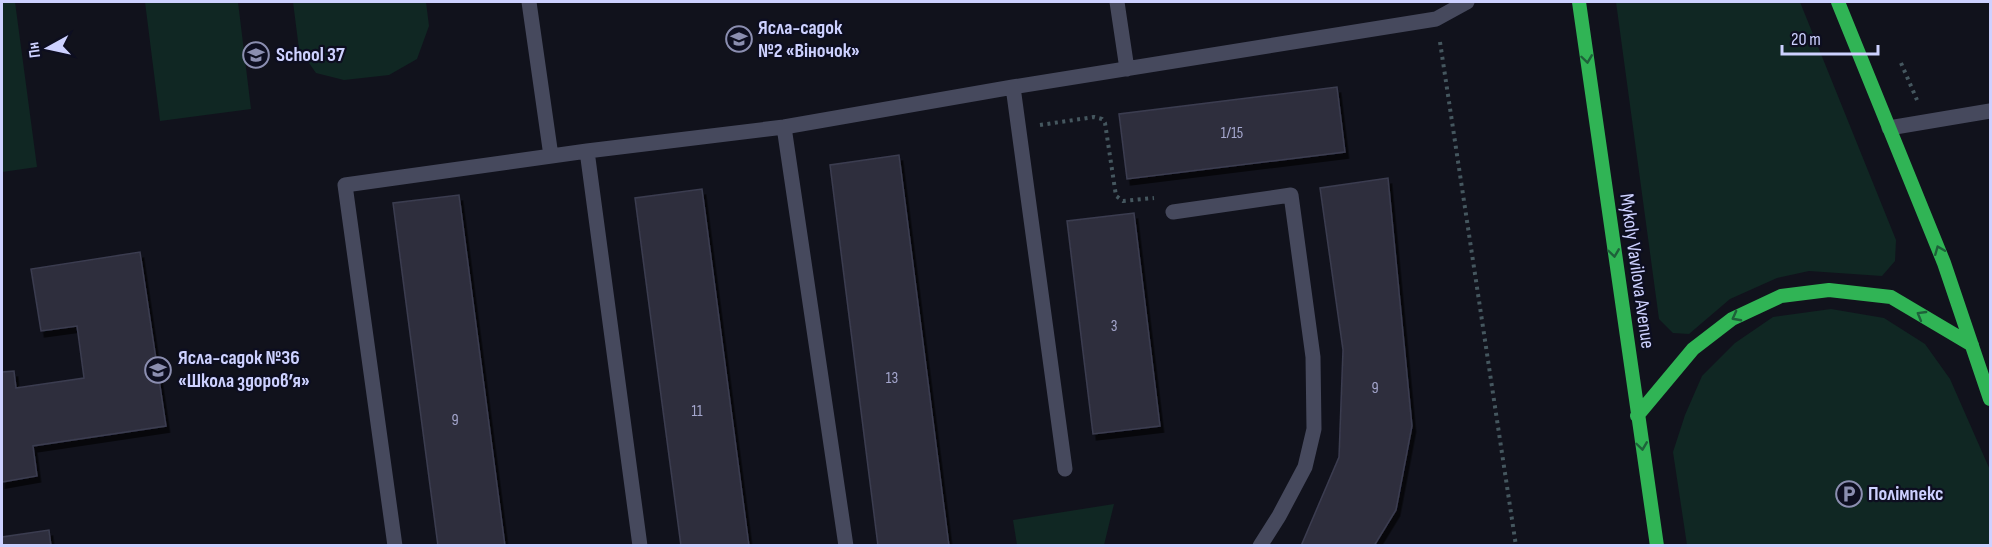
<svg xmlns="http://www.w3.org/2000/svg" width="1992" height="547" viewBox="0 0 1992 547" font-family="'Sofia Sans Condensed',sans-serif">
  <defs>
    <filter id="shadow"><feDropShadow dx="3.5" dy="6" stdDeviation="0" flood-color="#0009"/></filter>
  </defs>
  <rect width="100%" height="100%" fill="#11121c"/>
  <path fill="#102723" d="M2,2H15L37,167L2,172Z
    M145,2H238L251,109L160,121Z
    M293,2H426L429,26L417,59L389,75L344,80L316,73L299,49Z
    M1616,2H1800L1896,240L1895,261L1882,276L1809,271L1777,278L1730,299L1689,334L1673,333L1659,319Z
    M1831,309L1884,318L1925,344L1950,379L1990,470V545H1687L1673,452L1685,415L1702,376L1735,343L1773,317Z
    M1114,504L1104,545H1017L1013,520Z"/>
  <path fill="#2f2f3e" stroke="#3b3c50" stroke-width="1.5" filter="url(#shadow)" d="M1337,87L1345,152L1127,179L1119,114Z
    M899,155L949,546H878L877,538L830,165Z
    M1388,178L1412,426L1396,510L1374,546H1301L1339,457L1343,350L1320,188Z
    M702,189L749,546H681L656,358L635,198Z
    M459,195L505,546H438L414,364L393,203Z
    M1134,213L1160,426L1093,434L1067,221Z
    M140,252L166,426L33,446L37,476L2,482V372L14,371L16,388L84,378L77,326L41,331L31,269Z
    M49,530L51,546H2V537Z"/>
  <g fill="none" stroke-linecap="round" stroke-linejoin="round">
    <path stroke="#45575f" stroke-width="4" stroke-dasharray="3 4.5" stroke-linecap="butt" d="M1440,42L1516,546
      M1901,63L1917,100
      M1040,125L1094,117L1102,119L1105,123L1116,196L1123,201L1154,198"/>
    <path stroke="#46495d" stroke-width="15" d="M529,2L551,156
      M1117,2L1127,69
      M1013,87L1065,469
      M784,127L846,546
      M1889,128L1990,111
      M587,151L640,546
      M1173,212L1291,195L1313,357L1314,429L1305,467L1279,516L1260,546
      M395,546L345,185L587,151L784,127L1013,87L1436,19L1467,2"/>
    <path stroke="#30b455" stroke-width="14" d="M1579,2L1657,546
      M1838,2L1944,263L1990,399
      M1637,416L1693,349L1732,319L1781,296L1829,290L1891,297L1972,345"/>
  </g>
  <defs><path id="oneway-chevron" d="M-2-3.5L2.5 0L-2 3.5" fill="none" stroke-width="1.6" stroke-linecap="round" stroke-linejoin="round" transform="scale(1.5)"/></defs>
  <g stroke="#1e613a">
    <use href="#oneway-chevron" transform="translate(1587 59) rotate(82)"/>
    <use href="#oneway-chevron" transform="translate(1939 250) rotate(-112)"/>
    <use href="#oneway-chevron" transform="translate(1614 253) rotate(82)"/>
    <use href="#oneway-chevron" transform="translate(1921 315) rotate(-150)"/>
    <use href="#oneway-chevron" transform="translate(1736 317) rotate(152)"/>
    <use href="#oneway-chevron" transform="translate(1642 446) rotate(82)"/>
  </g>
  <defs>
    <g id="school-ring" transform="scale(1.35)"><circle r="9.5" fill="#0d0e20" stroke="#8b8eb0" stroke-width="1.5"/><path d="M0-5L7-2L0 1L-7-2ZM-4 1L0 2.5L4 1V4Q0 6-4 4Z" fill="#8b8eb0"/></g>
    <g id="parking-ring" transform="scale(1.35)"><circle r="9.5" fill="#0d0e20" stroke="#8b8eb0" stroke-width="1.5"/><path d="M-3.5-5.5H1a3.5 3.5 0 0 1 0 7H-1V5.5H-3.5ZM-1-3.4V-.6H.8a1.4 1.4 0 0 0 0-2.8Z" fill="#8b8eb0"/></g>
  </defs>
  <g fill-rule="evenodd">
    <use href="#school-ring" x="739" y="39"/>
    <use href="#school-ring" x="256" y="55"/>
    <use href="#school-ring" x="158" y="370"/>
    <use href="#parking-ring" x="1849" y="494"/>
  </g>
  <g text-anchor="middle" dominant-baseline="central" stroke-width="4.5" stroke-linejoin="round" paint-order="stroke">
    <g font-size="16" fill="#a6a8cf">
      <text x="1232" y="133">1/15</text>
      <text x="1114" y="326">3</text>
      <text x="892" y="378">13</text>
      <text x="1375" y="388">9</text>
      <text x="697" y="411">11</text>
      <text x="455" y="420">9</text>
    </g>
    <g font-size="20" font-weight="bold" fill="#cdd1ff" stroke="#0d0e20" text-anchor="start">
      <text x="758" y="28">Ясла-садок<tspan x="758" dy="23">№2 «Віночок»</tspan></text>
      <text x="276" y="55">School 37</text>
      <text x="178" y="358">Ясла-садок №36<tspan x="178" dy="23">«Школа здоров’я»</tspan></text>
      <text x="1868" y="494">Полімпекс</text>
    </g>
    <g font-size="20" fill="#cdd1ff" stroke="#0d0e20">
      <text transform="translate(1637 271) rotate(82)">Mykoly Vavilova Avenue</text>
    </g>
  </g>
  <rect width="1992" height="547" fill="none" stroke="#cdd1ff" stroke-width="6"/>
  <g transform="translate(48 48) rotate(262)" stroke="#0d0e20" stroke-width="4.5" paint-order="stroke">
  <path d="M0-4.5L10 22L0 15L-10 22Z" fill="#cdd1ff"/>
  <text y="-9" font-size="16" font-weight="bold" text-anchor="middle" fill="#cdd1ff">Пн</text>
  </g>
  <path d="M1782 45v9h96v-9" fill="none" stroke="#cdd1ff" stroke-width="3"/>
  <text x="1791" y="45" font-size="18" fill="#cdd1ff" stroke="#0d0e20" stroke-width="4.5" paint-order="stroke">20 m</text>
</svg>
